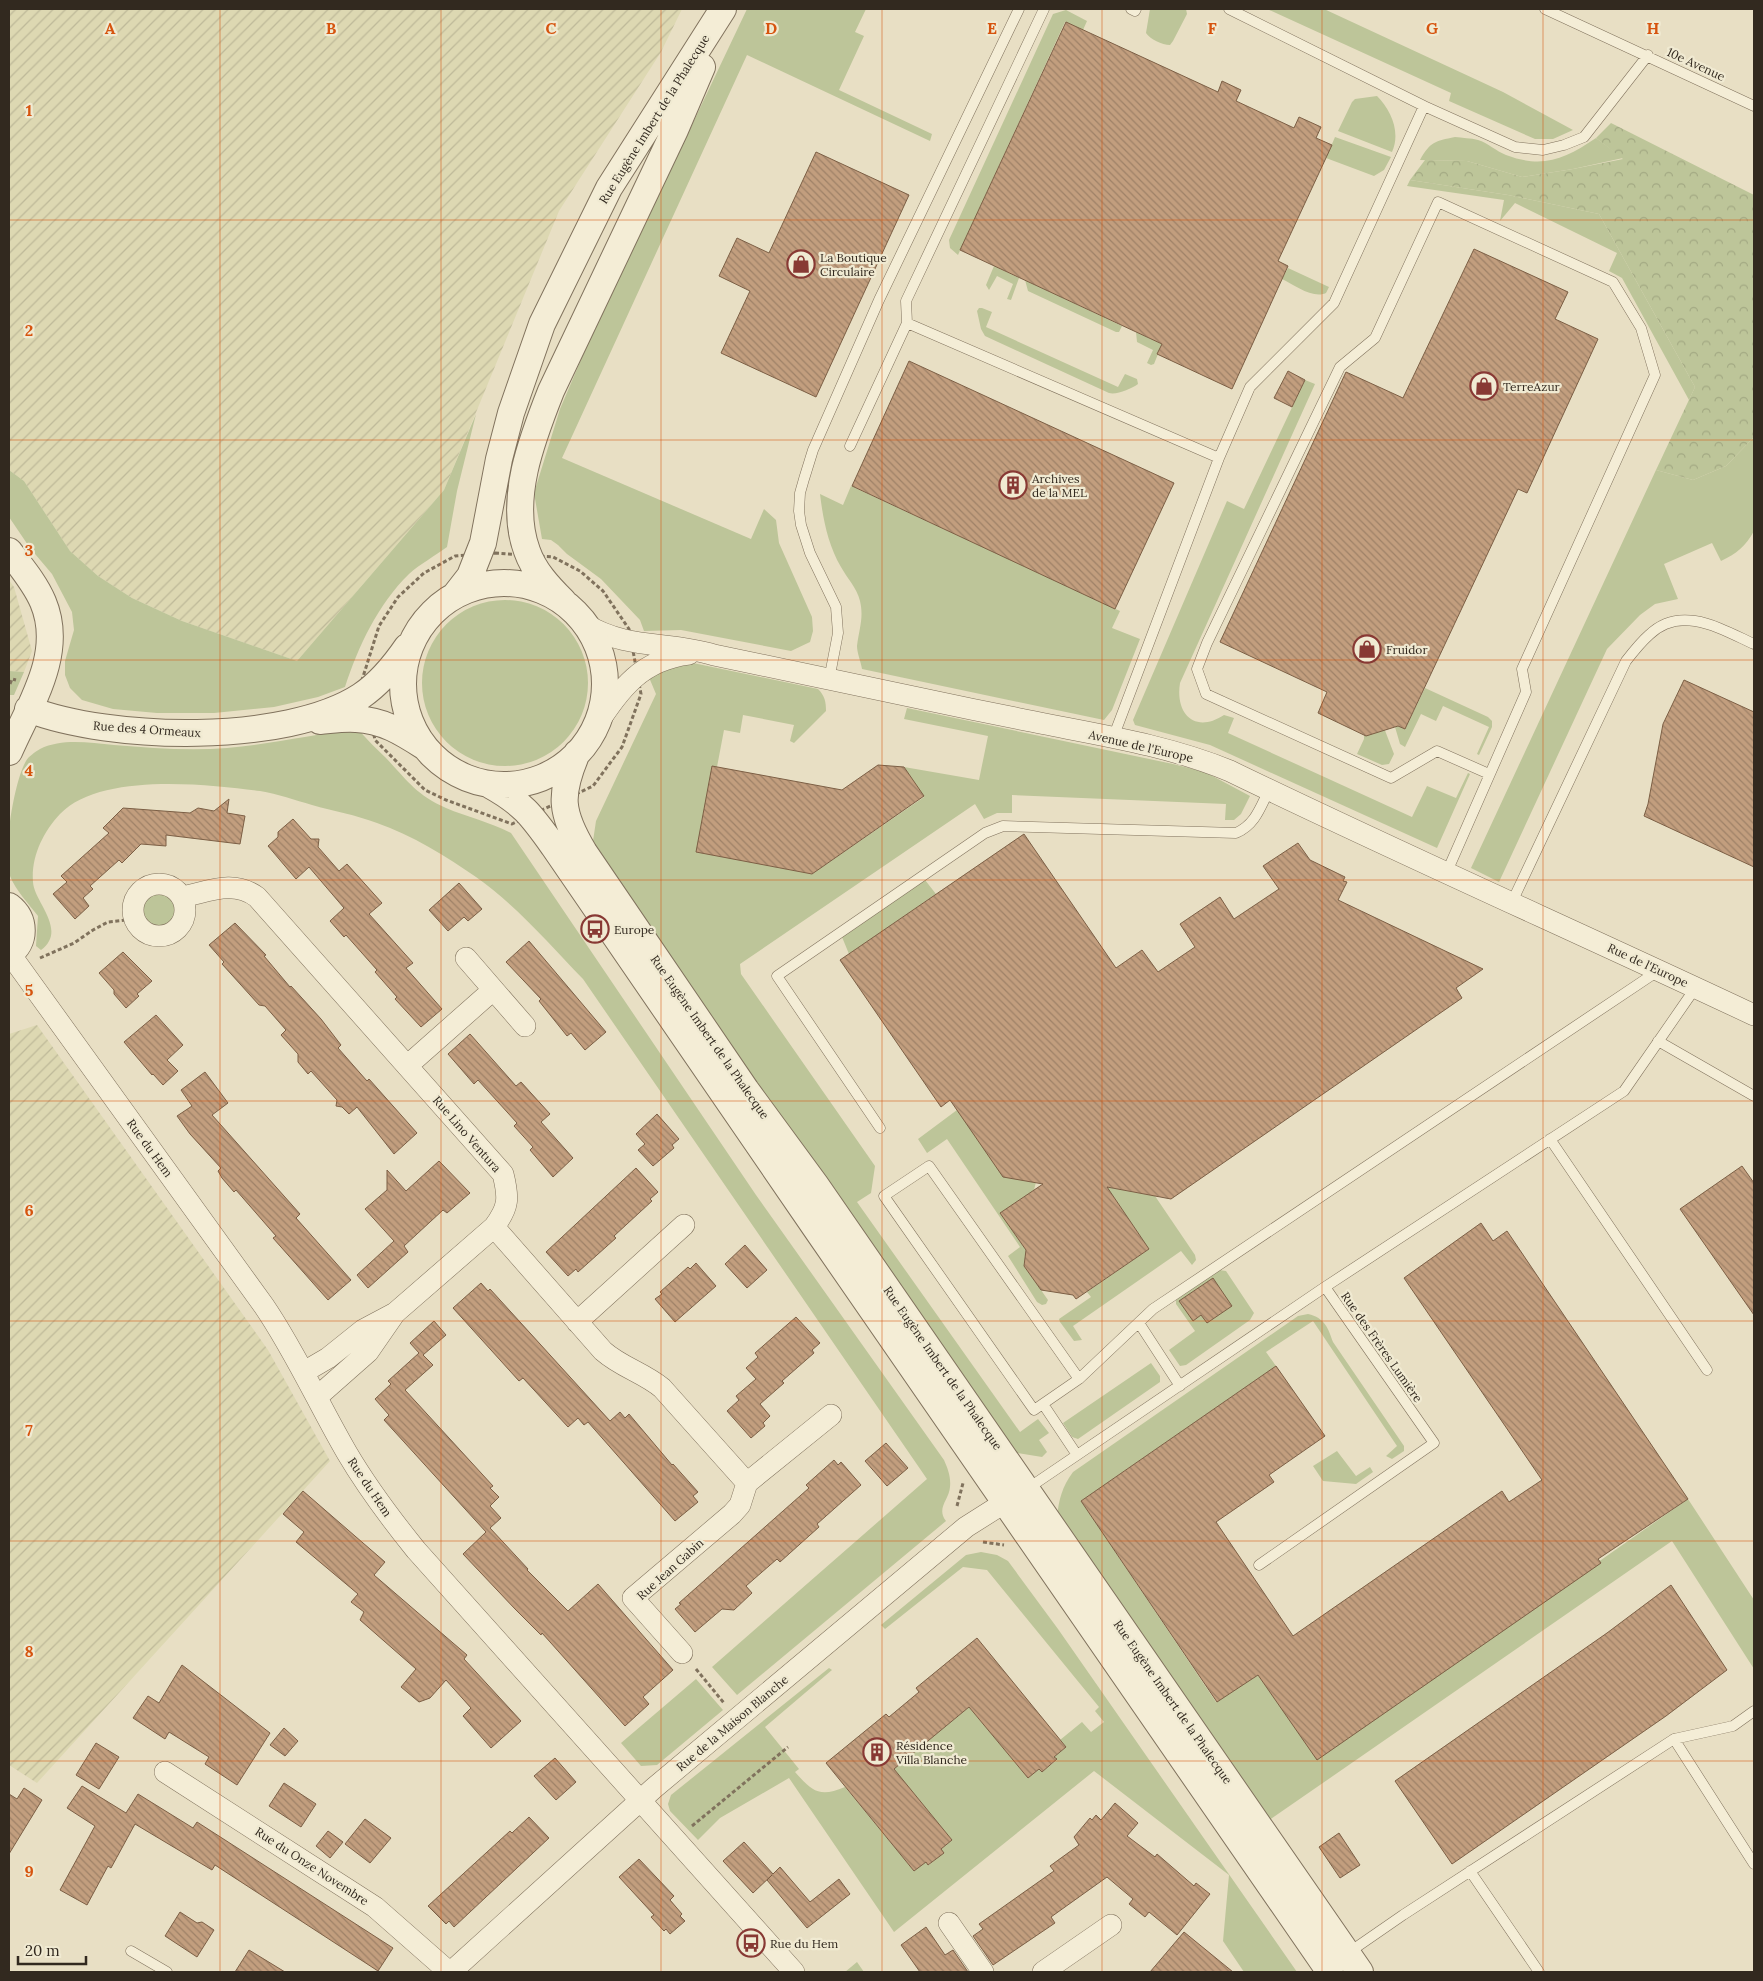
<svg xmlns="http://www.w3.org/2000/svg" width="1763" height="1981" viewBox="0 0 1763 1981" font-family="Lora,serif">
  <defs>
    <pattern id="farmland-furrows" width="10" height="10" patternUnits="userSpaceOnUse" patternTransform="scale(1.25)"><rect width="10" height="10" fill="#ddd8b2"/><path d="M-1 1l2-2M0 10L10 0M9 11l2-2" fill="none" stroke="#beb999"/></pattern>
    <pattern id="forest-crowns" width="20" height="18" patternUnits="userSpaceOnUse" patternTransform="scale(1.25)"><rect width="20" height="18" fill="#bdc599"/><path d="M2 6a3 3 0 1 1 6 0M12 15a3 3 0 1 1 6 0" fill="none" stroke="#a3a983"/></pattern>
    <pattern id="building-back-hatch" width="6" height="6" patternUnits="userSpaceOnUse" patternTransform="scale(1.25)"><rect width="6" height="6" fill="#c29e7e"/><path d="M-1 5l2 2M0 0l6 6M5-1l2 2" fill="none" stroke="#9e8167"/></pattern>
  </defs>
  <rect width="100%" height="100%" fill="#e8dfc4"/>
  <path fill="url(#farmland-furrows)" d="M9,9H682L661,52L559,211L444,490L297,661L182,621L132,598L98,576L70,551L24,481L9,470Z
    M9,580L14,587L32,651L24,672L9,671Z
    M37,1025L268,1350L330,1461L37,1783L9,1765V1034Z"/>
  <path fill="#bdc599" d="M747,9H866L855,32L864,36L839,90L932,134L930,141L747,55L562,458L751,539L764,509L776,520L779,543L812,617L813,631L810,642L791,651L681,630L644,631L640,620L601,579L567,554L558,545L551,540L542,539L534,493L560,409L586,348Z
    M1150,9H1186L1187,14L1173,41L1170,45C1162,45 1150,39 1146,33Z
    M1267,9H1324L1503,92L1573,130L1553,139H1535L1449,101L1451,93Z
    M1066,10L1087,21L1083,30L1065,22L958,255L950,248L949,240L1053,14Z
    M1377,96C1391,110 1401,132 1392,152L1338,131L1352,102L1355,99Z
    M1335,137L1391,157L1384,170L1374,176L1326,158Z
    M1455,137C1462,138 1471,138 1478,140C1488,143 1496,151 1506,155C1543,169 1565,159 1596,138L1623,158L1573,169L1522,177L1467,161L1420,160C1430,142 1435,141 1455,137Z
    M1410,180L1508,195L1599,214L1695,387L1689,400L1622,278L1609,271L1617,253L1515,203L1500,221L1504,200L1407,186Z
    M994,266L1019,278L1011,300L1007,299L1013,284L997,276L989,290L986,285Z
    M1288,268L1329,287L1326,293C1313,299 1294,285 1282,279Z
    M1025,280L1122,326L1119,332H1116L1028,291Z
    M979,308H982L992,312L986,327L1118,387L1125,374L1137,379L1138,384C1131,389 1117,395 1109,393L985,336L981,329L977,311Z
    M1136,332L1162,344L1154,364L1151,365L1147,363L1153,350L1137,342Z
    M1305,380L1315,384L1180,683C1175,714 1195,734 1224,715L1234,718L1228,733L1412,817L1427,786L1456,798L1468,773L1470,774L1437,848L1210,745L1135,725L1133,720L1227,501L1244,509Z
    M476,414L457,491L447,547C435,556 420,564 409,574C378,604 358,647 345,687L318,697L274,707L214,713H157L113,709L82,700L70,688L65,675V661L74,630L72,612L52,574L30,548L9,517V470L24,481L70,551L98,576L132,598L182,621L297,661L444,490Z
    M1754,437V531C1746,546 1736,554 1721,561L1712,543L1664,564L1678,599L1655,604L1640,615L1607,649L1499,882L1471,868L1656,470L1693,480L1726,466Z
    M851,486L1120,611L1112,628L1140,639L1112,710L1104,720L862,669C861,662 857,653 857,646C859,629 864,618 860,601C857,588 847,578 841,567C828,545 823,519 820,494L843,505Z
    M422 683a83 83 0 1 1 166 0a83 83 0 1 1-166 0Z
    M693,663L818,689C825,696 826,702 826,711L794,743L790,741L794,725L743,715L740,733L724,730L717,767L712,766L697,852L812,874L924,797L904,767L979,780L988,736L904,719L907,708L1173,764L1205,772L1250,796L1241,814L1234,820H1225L1226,804L1012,795V813H997L984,819L975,804L740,964L741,974L875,1166L871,1193L857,1202L1020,1432L1038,1419L1049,1433L1039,1440L1047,1452L1042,1457L1011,1452L772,1107L593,841L596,821L656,694L648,675L676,664Z
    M9,671L24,672L14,695H9Z
    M1425,688L1488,717L1492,721V727L1479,755L1477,754L1489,727L1443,706L1436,721L1421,714L1405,747L1400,744L1395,727L1396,725L1405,729Z
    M1381,720L1394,754L1389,764L1382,765L1357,754L1364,739V735Z
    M358,729C367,740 375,747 385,757C407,780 415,794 446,808C467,817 490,822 511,833L756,1195L944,1460C948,1469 951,1477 950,1487C949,1500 936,1508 946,1521L737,1695L712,1667L927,1479L583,979C549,944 517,906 476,877C447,857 412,835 377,823C356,815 333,811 312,805C295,800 278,794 260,791C207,784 100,772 60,814C43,832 31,857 33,882C34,902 68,930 41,950L36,946L38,916C28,903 16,891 10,876C2,855 14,781 26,761C28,757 35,752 40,749C63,738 89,743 114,745C152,748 189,751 227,748C272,744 315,734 358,729Z
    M925,880L936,894L849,954L842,937Z
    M143 909a17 17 0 1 1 34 0a17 17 0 1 1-34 0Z
    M957,1110L1038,1174L1034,1190L1001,1213L1026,1250L1024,1266L1048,1300L1046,1304L1042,1305L1037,1302L1008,1256L1020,1247L947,1139L927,1153L918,1139Z
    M1107,1187L1155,1196L1195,1255L1196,1260L1192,1265L1181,1251L1073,1326L1082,1340L1074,1341L1060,1322L1059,1319L1091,1297L1087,1292L1149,1249Z
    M1219,1270L1226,1271L1254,1313L1250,1320L1186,1365L1180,1366L1169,1350L1195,1331L1176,1304V1299Z
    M1308,1314C1325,1318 1328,1328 1333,1342L1404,1446V1451L1392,1459L1386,1456L1397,1446L1313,1321L1266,1352L1276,1366L1081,1501L1216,1702L1258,1675L1317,1759L1688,1499L1754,1600V1669L1672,1541L1268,1821L1057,1517C1059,1499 1062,1487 1073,1472L1298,1316Z
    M1151,1363L1160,1376V1382L1078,1439L1072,1437L1063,1423Z
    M1337,1451L1356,1476L1370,1467L1373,1472L1356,1484L1323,1481L1313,1466Z
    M981,1552L997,1555L1008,1561L1058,1629L1297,1972H1244L1223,1941L1229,1875L1094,1771L894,1932L789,1778L720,1818L698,1840L670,1811L668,1804L671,1795L829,1668L832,1670L765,1727L799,1769L795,1772C812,1791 819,1798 845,1787L914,1871L926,1862L929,1865L943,1853L941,1849L952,1840L894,1769L969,1707L1028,1778L1039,1769L1042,1772L1057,1760L1054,1757L1066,1747L1060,1740L1082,1722L1091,1732L1104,1722L1095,1711L1099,1707L987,1570L963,1567L885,1629L881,1625L966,1555Z
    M696,1679L723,1710L657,1765L641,1766L621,1743Z
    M857,1962L864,1972H845Z"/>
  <path fill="url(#forest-crowns)" d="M1611,123L1754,195V437L1726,466L1693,480L1656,470L1695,387L1599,214L1508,195L1410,180L1425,160L1467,161L1522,177L1573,169L1623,159L1596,138Z"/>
  <path fill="url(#building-back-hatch)" stroke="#7c5f45" d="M1066,22L1218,92L1222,81L1241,90L1236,101L1294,128L1299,117L1321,127L1316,138L1332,145L1278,261L1288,266L1232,389L1157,354L1162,344L960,250Z
    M816,152L909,195L816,397L721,353L750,291L719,276L737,238L769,253Z
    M1474,249L1568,292L1555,319L1598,339L1527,493L1518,489L1405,729L1398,726L1366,736L1318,713L1327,692L1220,642L1346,372L1403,398Z
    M909,361L1174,483L1115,609L852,486Z
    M1288,371L1305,380L1292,407L1274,398Z
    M1684,680L1754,712V867L1644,816L1648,804L1663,724Z
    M878,765L904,767L924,796L812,874L696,852L712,766L842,790Z
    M229,799L227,813L245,816L240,844L166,835V846L141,844L122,863L119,860L90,886L93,889L83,898L89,906L75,919L53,894L67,882L61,876L109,833L103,828L123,808L190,813L198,808L214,811Z
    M293,819L311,839H319L318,847L339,871L347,864L382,903L369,914L413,963L406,968L442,1009L421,1027L395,999L397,997L375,972L377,970L346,935L344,937L330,921L344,908L309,867L296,879L268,846L278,837V832Z
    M1024,834L1116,968L1142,950L1158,972L1195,947L1180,924L1220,897L1234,919L1279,889L1263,866L1298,843L1310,860L1345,877L1343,881L1347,882L1338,900L1483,969L1456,988L1462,998L1171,1199L1107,1187L1149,1249L1076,1299L1073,1295L1041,1290L1024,1266L1026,1250L1000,1213L1043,1184L1003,1177L950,1100L941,1107L840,960Z
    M459,883L482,909L468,921L464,917L448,931L429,910Z
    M235,923L266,955L264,956L290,987L291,986L321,1019L341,1045L338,1048L367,1081L369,1079L417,1133L394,1154L357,1107L349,1114L342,1107L336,1106L337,1100L311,1071L308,1074L298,1062V1054L281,1035L286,1030L265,1006L259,1005L222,964L224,962L209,945Z
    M529,941L606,1032L585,1050L571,1033L567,1036L539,1001L541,999L506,962Z
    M123,952L152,981L137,994L139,996L126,1008L114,994V990L99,973Z
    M156,1015L183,1045L167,1060L178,1071L163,1085L153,1074L152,1075L124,1042Z
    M470,1034L516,1086L521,1082L550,1114L541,1122L573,1158L553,1177L530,1150L533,1147L514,1126L517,1123L478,1080L474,1084L448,1054Z
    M205,1072L228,1103L212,1115L300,1214L296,1218L351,1280L328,1300L273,1238L276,1236L236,1190L234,1192L222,1178L218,1171L221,1168L190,1134L177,1116L192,1106L181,1090Z
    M657,1114L679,1139L672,1145L674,1148L653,1166L638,1150L645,1144L636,1134Z
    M439,1161L470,1193L447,1213L443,1210L404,1246L408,1252L368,1288L357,1275L394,1241L365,1209L387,1190V1170L406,1191Z
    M1742,1166L1754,1183V1315L1680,1209Z
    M636,1168L658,1192L650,1199L652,1201L614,1236L616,1238L578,1272L576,1269L568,1276L546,1252Z
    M1481,1223L1493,1241L1507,1231L1688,1499L1598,1559L1601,1563L1317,1760L1258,1675L1217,1702L1081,1501L1276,1366L1325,1436L1269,1475L1274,1482L1216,1522L1293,1636L1502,1491L1509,1502L1542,1480L1404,1278Z
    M745,1245L767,1270L747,1288L725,1264Z
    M696,1263L716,1286L675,1322L655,1299L662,1294L660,1292L688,1267L690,1269Z
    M1213,1278L1232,1306L1207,1323L1201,1315L1193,1321L1179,1301Z
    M481,1283L488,1291L490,1289L610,1421L620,1412L625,1418L629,1414L672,1465L673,1464L698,1492L693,1496L698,1502L675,1521L588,1422L584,1425L578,1418L568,1427L523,1378L519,1381L453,1308Z
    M796,1317L820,1343L812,1350L814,1353L782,1381L784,1383L760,1404L770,1416L763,1423L765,1426L751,1438L727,1411L739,1400L736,1396L756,1379L746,1368L758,1357L755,1353Z
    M434,1321L446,1335L423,1355L433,1365L405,1390L493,1486L490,1488L499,1497L490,1506L501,1518L490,1528L528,1569L527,1570L568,1611L598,1584L673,1670L643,1697L649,1704L625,1726L542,1633L541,1635L515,1609L463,1554L486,1532L384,1420L389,1415L375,1399L391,1384L388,1381L419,1353L410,1343Z
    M886,1443L908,1468L887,1486L865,1461Z
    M834,1460L838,1465L841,1462L861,1485L817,1524L819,1527L780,1562L777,1559L746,1586L752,1593L734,1610L722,1609L695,1632L675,1609L681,1604L679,1603L809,1488L806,1485Z
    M303,1491L385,1562L374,1575L467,1655L464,1659L521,1721L491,1748L463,1716L471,1708L446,1680L430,1698L419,1702L401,1687L416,1669L360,1620L364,1612L351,1602L358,1594L296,1542L304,1532L283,1514Z
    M1671,1585L1727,1670L1666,1716L1452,1864L1395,1781L1607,1633Z
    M977,1638L1066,1747L1054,1757L1057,1759L1042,1772L1039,1769L1028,1778L969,1707L894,1769L952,1840L941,1849L944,1853L928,1865L926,1862L914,1871L826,1763L886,1714L889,1717L919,1692L916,1688Z
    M182,1665L270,1733L237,1785L205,1764L209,1757L169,1732L165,1739L133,1718L148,1696L159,1703Z
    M284,1728L298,1741L285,1756L270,1745Z
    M96,1743L119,1757L99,1789L76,1775Z
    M555,1758L576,1782L556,1800L534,1776Z
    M284,1783L316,1804L301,1827L269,1806Z
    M82,1786L126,1813L138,1794L193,1828L197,1822L393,1948L378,1971L215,1865L212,1870L135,1824L111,1868L108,1866L87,1905L60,1890L95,1826L67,1808Z
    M24,1788L42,1800L9,1854V1794L17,1799Z
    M1115,1803L1138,1823L1127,1836L1155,1857L1157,1854L1194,1886L1196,1883L1210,1894L1177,1935L1149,1912L1145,1917L1129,1904L1133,1899L1107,1877L1051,1917L1055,1923L993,1965L973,1936L983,1929L979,1924L1054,1871L1050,1866L1079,1845L1074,1837L1090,1818L1092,1820L1096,1815L1101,1820Z
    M529,1817L549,1838L454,1927L449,1921L446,1924L428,1906L510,1831L512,1833Z
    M365,1819L391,1838L370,1863L345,1844Z
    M328,1831L343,1842L330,1858L316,1846Z
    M1339,1833L1360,1865L1340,1878L1319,1847Z
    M744,1842L773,1874L780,1867L810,1902L839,1879L850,1894L807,1928L767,1880L772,1875L753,1893L723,1861Z
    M639,1859L674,1896L670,1900L682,1914L680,1916L685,1921L670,1934L666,1929L664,1931L651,1917L654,1915L619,1877Z
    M180,1912L197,1923L202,1922L214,1930L197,1957L165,1936Z
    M926,1927L945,1955L953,1950L968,1972H920L901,1945Z
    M1184,1932L1233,1972H1150Z
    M249,1950L285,1972H235Z"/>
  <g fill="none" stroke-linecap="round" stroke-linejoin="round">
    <g stroke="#80725d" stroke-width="11">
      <path id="service" d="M1131,9L1135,11L1136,9
        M1229,9L1424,106L1515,147L1543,150L1564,145L1584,137L1648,55
        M1545,9L1754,106
        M907,323L906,301L1044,9
        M850,446L907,323L1219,458
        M829,680L838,633L836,607L810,553L801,525L799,511L800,493L804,479L813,450L879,300L1019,9
        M1113,738L1219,458L1250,387L1334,303L1424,106
        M1446,874L1526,692L1522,669L1655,375L1641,328L1613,282L1438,202L1375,338L1340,367L1207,643L1197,669L1206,694L1391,778L1437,751L1489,774
        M1512,902L1626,661C1633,652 1641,642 1649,635C1681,604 1721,629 1754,644
        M1658,1041L1754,1096
        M880,1128L777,976L985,833L1003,826L1236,833C1255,825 1260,808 1269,790
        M1550,1139L1707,1370
        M1325,1287L1624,1091L1696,987
        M1139,1323L1180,1386
        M1079,1379L1034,1410L884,1196L929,1166L1079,1379L1153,1309L1658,971
        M1043,1404L1077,1455
        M1027,1489L1325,1287L1434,1443L1259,1565
        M1674,1739L1754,1864
        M1470,1871L1539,1972
        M131,1951L167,1972
        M1348,1953L1403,1915L1674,1739L1733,1726L1754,1711"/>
    </g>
    <g stroke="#80725d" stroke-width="22">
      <path id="minor" d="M585,624C627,650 669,641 714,655C817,677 921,699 1025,720C1093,734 1165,744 1230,771C1403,855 1580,933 1754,1015
        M595,727C621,689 640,660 689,654
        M133 910a26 26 0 1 1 52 0a26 26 0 1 1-52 0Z
        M182,897C208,892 233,879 257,897L503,1174C509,1198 509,1207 494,1227L395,1313L363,1330L328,1358L304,1372
        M10,954L264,1306C296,1353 319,1405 347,1453C367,1487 391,1519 416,1550L794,1972
        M466,958L525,1026
        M407,1066L493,990
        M494,1227L603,1351C621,1367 644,1373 662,1388L747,1483
        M577,1322L684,1225
        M317,1397L368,1352L395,1313
        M682,1653L633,1598L732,1514L740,1505L747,1483L831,1415
        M165,1772L375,1907L449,1972
        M949,1923L983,1972
        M451,1972L654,1788L966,1527L1018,1494
        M1043,1972L1111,1925"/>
    </g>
    <g stroke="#80725d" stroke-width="28">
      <path id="tertiary" d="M9,551C21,567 35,583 43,602C65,654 29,706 9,752
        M403 684a101 101 0 1 1 202 0a101 101 0 1 1-202 0Z
        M456,594L470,576L483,543L499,459L511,413L542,324L609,188L723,9
        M563,601C548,586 534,571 527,551C508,500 532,439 551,391L675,130L702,67
        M28,709C110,741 286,745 361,696C380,683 394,666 407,647
        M320,721C332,720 344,718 356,719C383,720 403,733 425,747
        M577,753C559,795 560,812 584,852L746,1090L815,1184L1360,1972
        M488,784C523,803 532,816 554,847L819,1233L1330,1972
        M9,906C26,919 26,942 9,954"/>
    </g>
    <path stroke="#80725d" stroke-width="3" stroke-dasharray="4 2.5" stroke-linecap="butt" d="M495,553L553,557L580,571L603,591L629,629L641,694L622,747L593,786L512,824L446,800L425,790L375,740L362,680L379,626L398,597L424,573L455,556Z
      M10,684L12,679L16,680
      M40,958L74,943L93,930L108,922L135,919
      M957,1506L963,1483
      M983,1542L1004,1545
      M696,1669L724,1703
      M692,1826L788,1747"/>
    <use href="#service" stroke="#f4edd6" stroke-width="10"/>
    <use href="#minor" stroke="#f4edd6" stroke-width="21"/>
    <use href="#tertiary" stroke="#f4edd6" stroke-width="26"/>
  </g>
  <path fill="none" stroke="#d6540e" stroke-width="1" stroke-opacity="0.55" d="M220,9V1972M441,9V1972M661,9V1972M882,9V1972M1102,9V1972M1322,9V1972M1543,9V1972M9,220H1754M9,440H1754M9,660H1754M9,880H1754M9,1101H1754M9,1321H1754M9,1541H1754M9,1761H1754"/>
  <defs>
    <g id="shop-ring" transform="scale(1.4375)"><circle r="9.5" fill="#f0ead2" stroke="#883934" stroke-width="1.5"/><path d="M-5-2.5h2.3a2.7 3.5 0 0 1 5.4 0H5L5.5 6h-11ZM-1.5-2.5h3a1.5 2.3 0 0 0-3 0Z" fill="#883934"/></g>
    <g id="building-ring" transform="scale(1.4375)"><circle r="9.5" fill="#f0ead2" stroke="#883934" stroke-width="1.5"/><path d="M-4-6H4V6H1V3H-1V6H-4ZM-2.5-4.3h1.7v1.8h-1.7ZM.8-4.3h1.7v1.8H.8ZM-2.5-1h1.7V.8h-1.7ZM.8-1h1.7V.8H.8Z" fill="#883934"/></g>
    <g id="bus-ring" transform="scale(1.4375)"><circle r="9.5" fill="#f0ead2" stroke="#883934" stroke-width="1.5"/><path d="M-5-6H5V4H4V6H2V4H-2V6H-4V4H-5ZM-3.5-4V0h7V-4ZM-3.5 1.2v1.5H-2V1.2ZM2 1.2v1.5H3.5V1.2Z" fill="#883934"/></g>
  </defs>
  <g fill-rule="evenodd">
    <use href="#shop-ring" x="801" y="264"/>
    <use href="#shop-ring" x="1484" y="386"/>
    <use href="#building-ring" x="1013" y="485"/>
    <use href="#shop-ring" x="1367" y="649"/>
    <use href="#bus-ring" x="595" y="929"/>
    <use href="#building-ring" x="877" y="1752"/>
    <use href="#bus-ring" x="751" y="1943"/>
  </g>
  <g text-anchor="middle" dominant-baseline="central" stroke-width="4.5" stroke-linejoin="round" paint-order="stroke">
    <g font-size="12" fill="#32291f" stroke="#f0ead2">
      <text transform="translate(1696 64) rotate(25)">10e Avenue</text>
      <text transform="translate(654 119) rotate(-58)">Rue Eugène Imbert de la Phalecque</text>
      <text transform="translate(147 729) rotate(4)">Rue des 4 Ormeaux</text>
      <text transform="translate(1141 746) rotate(13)">Avenue de l'Europe</text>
      <text transform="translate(1648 965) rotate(25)">Rue de l'Europe</text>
      <text transform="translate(710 1037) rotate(55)">Rue Eugène Imbert de la Phalecque</text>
      <text transform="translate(467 1134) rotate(49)">Rue Lino Ventura</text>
      <text transform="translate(150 1148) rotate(54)">Rue du Hem</text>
      <text transform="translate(1382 1347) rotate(55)">Rue des Frères Lumière</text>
      <text transform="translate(943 1368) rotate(55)">Rue Eugène Imbert de la Phalecque</text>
      <text transform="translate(370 1487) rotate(56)">Rue du Hem</text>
      <text transform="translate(670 1569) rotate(-42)">Rue Jean Gabin</text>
      <text transform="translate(1173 1702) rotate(55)">Rue Eugène Imbert de la Phalecque</text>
      <text transform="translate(732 1723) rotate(-40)">Rue de la Maison Blanche</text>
      <text transform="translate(312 1866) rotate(33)">Rue du Onze Novembre</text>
    </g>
    <g font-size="12" fill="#32291f" stroke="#f0ead2" text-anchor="start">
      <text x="820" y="257">La Boutique<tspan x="820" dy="14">Circulaire</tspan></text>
      <text x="1503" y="386">TerreAzur</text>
      <text x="1032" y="478">Archives<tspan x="1032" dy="14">de la MEL</tspan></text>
      <text x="1386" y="649">Fruidor</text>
      <text x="614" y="929">Europe</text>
      <text x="896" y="1745">Résidence<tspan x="896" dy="14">Villa Blanche</tspan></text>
      <text x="770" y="1943">Rue du Hem</text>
    </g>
  </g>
  <g font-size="16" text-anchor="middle" font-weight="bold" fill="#d6540e" stroke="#f0ead2" stroke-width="4.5" stroke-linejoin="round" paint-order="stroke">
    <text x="110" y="34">A</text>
    <text x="331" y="34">B</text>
    <text x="551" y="34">C</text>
    <text x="771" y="34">D</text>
    <text x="992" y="34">E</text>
    <text x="1212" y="34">F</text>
    <text x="1432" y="34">G</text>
    <text x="1653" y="34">H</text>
    <text x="29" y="116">1</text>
    <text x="29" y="336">2</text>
    <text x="29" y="556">3</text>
    <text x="29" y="776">4</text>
    <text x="29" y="996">5</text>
    <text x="29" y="1216">6</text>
    <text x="29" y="1436">7</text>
    <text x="29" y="1657">8</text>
    <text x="29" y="1877">9</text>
  </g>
  <rect width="1763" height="1981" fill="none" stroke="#32291f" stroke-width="20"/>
  <path d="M18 1956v8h68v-8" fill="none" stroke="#32291f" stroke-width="2.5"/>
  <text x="25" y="1956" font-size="15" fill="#32291f" stroke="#f0ead2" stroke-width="4" paint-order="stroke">20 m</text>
</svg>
